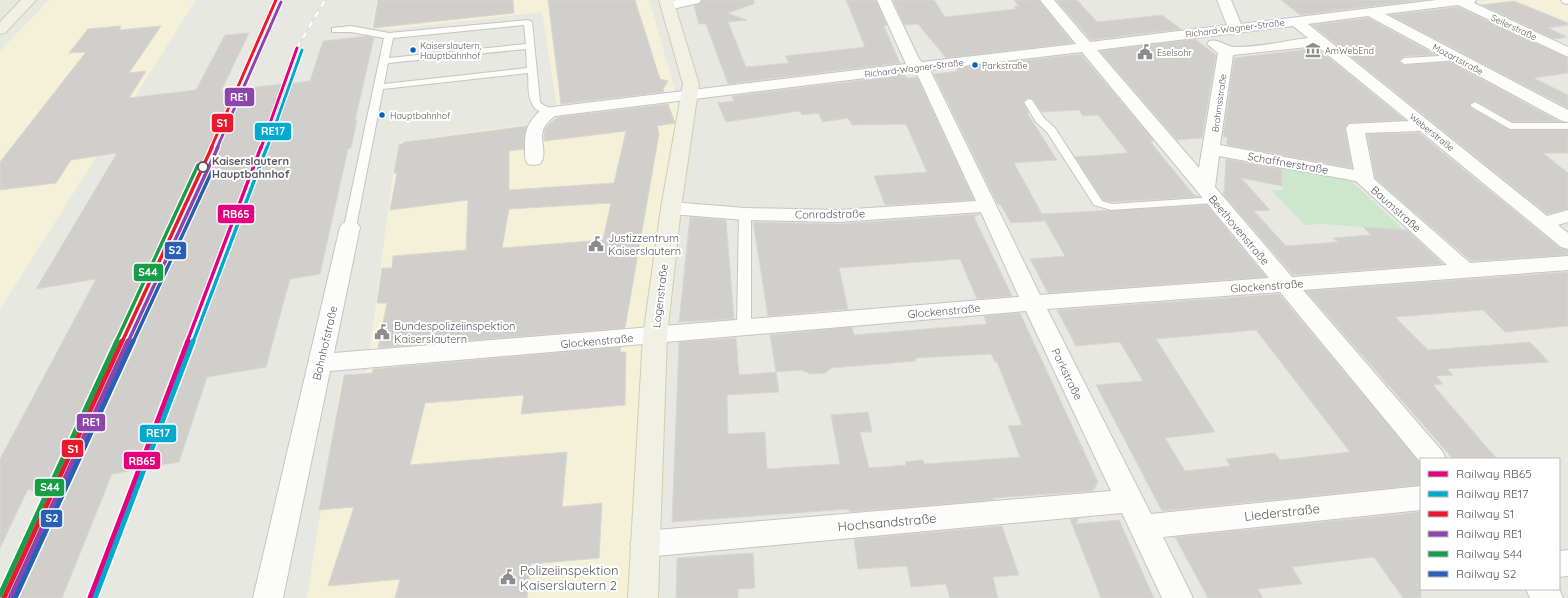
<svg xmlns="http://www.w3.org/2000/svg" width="1568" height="598" viewBox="0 0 1568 598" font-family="Quicksand,sans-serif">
  <rect width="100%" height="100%" fill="#e8e8e2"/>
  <path fill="#f5f1d8" d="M49,0H196L0,309V51Z
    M377,0H649L680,108L633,598H307L342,375L367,371L393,174L399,142L559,120L542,12L394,29L371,28Z
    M1493,0H1568V24L1475,2Z"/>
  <path fill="#cde7cd" d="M1282,167L1348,178L1404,230L1323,224L1305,225L1271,190H1283Z"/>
  <path fill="#d0cfcc" stroke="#d8d7d1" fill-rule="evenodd" d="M378,0H513L514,13L373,28Z
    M548,0H635L660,79L668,81L663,89L664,92L561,104Z
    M702,0H754V4L727,13L747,20L728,22L746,67L789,63L785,56L865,47L846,0H876L887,25L884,26L900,63L728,84L706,24H699L694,6L699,4Z
    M893,0H934L945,17L1016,9L1014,6H1019L1014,0H1039L1073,43L946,58L918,24L904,25Z
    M1056,0H1077L1097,22L1162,15L1181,29L1091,40Z
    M1281,0H1424L1300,15Z
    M1514,1L1568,23V25L1548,28L1567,37L1554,39L1482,5Z
    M1458,7L1568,58V73L1534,78L1568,95V108L1390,15Z
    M1368,18L1436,55L1404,56L1398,61L1403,65L1450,62L1560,122H1512L1476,101L1469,105L1471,108L1510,130H1568V153H1543L1568,173V209L1547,214L1312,25Z
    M121,26L119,30L161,26L129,73L146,71L129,98L196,90L225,35L249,33L221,91L310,81L323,41L367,36L374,38L355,120H357L351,148L348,149L320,274L290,279L266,367L207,377L179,462L112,474L62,598H14L57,503L28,489L0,548V459L96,279L36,289L117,153L71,160L56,183L0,190V162L86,52L69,53L88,29Z
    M1195,39L1216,55L1202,138L1177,140L1100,51Z
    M1317,48L1405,120L1348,123L1345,128L1352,168L1227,145V137H1223L1234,58Z
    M1081,54L1154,141H1150L1165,160L1194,195L1200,197L1112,202L1103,200L1075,157L1128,153L1098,115L1083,116L1079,110L1042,112L1033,99L1028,98L1023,102L1029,113H1027L1057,160L1014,163L1042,214L1207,205L1266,277L1048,293L1030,259L1065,256L1045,221L1011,223L1000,204L998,205L934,74L958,71L955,68Z
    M905,75L907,78L917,77L974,200L885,205L874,176L927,172L906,124L852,125L848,118L823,122L818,113L802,115L800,111L726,122L718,103L734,101L732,96Z
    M668,104L675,123L657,126L659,134L625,328L378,348L387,303H377L382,268H392L393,256L466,250L468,200L390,210L397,173H394L399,145L405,142L527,126L524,149L509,151V190L614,183L626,131L544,141L545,129L549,124L558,117ZM611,203L603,240L502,248L509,209Z
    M1419,133L1560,248L1568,250V255L1471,261L1375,178L1367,134Z
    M1226,159L1282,169V186L1241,178L1270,210L1254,211L1286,246L1338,242L1333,238L1371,235L1363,227L1407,230L1443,264L1293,275L1222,193H1224Z
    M980,214L974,217L1012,296L977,299L960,259L839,268L848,309L768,316L753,222L838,224Z
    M690,217L726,220L734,319L679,322Z
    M1568,272V326L1505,332L1483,310L1395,317L1428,350L1530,342L1549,362L1447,369L1453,375L1436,376L1443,384L1433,385L1497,459H1453L1306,291Z
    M1279,294L1421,464V485L1162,511L1096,385L1143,381L1120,342L1076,346L1057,310ZM1256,330L1350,452L1280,460L1275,453L1226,459L1230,466L1185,471L1165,438L1215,432L1156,339Z
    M1020,313L1098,482L1093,491L993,498L994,500L849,512V509L672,522L679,342L736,338L739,375L776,372L770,335L852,327L854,335L987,324L984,316ZM991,354L995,362H997L1022,425L1008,426L1020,457L924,464L923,460L905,462L906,465L869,468L860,432H872L868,412L831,415L840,464L767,469L765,432L728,434L727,395L779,392L776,372L802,370L810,374L825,373L831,368L916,361L915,358Z
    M621,347L620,352H626L625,405L521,414L524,395L425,403L410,465L567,452L562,507L602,503L599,558L531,564L527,598H395L400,579L328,586L354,507L319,510L344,375L372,373L373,369Z
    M1421,512V598H1403L1374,557L1292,567L1302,584L1258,589L1263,598H1208L1175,537Z
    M1079,518L1076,524L1119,520L1154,598H1101L1070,519Z
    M1002,526L1019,575L993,577L998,598H950L946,584L911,587L907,566L858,569L854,539Z
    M753,553L755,588L738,589V598H676L677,558Z"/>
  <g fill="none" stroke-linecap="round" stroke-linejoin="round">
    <g stroke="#c4c4c4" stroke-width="2">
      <path id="service" d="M528,20L532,22L540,102C544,107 551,107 555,112L553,114C549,115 546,114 541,112C526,106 529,87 528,73L383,89L356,227L350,231L346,230L344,227L384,38L351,32H332V28L351,26L389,33ZM524,25L526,44L389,58L393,38ZM526,49L527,68L384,84L388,63Z
        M1457,55L1460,56V60L1404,64L1400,61L1404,58Z
        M1029,99L1032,100L1044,118L1055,128L1102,201L1112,204L1215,197L1221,200L1215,203L1111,210L1094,205L1047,132L1036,122L1024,102Z
        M1475,102L1512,123H1568V129H1510L1472,107L1470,105Z
        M745,211L751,214V328L749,331H739L737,328L739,214Z"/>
    </g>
    <g stroke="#c4c4c4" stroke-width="2">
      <path id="pedestrian" d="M1561,0H1568V4L1563,3Z"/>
    </g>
    <g stroke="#c4c4c4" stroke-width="2">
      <path id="minor" d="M877,0H891L919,59L922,62L1076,44L1040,0H1054L1090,42L1227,25L1217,0H1231L1241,24L1436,0H1476L1474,3L1568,47V57L1458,5L1385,14L1568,110V122L1562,121L1368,16L1308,24L1547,216L1568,210V222L1558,225L1568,233V249L1561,247L1420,131L1365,133L1374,179L1470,263L1568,256V270L1303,290L1442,451L1446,459H1421V463L1280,292L1047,309L1151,514L1421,486V510L1163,537L1193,598H1162L1122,513L645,557L635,553L630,544L635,535L645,531L1111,491L1026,311L330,371L283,598H253L340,227L343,223L350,221L357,223L360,227L334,353L1019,297L981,212L838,222L745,220L671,214L664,212L661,208L664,204L671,202L745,208L838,210L976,201L918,76L914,72L555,116C530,134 551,148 540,164L534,165L528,164C524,159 525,154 525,149C524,130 529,119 544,108L906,64ZM1293,26L1308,38C1284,41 1260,47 1236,47C1225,47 1219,38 1209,41L1207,44L1218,53L1199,168L1097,50ZM1317,46L1409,121L1349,124L1346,128L1354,170L1220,145L1233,55ZM1082,52L1269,278L1040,295L930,70ZM1219,156L1356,181L1447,265L1292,277L1215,187Z
        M1568,550V576L1559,577V551Z
        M1559,588L1563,598H1530L1526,589Z"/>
    </g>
    <g stroke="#c4c4c4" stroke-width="2">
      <path id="tertiary" d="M676,0H701L699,3L668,10L663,9L661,6L663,3Z"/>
    </g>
    <g stroke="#d3ccad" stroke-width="2">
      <path id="primary" d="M21,0H36L5,33L0,34V22Z
        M659,0H673L699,84L681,208L667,336L658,598H628L643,336L661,208L683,84Z"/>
    </g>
    <use href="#service" fill="#fcfcfb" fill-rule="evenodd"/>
    <use href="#pedestrian" fill="#fcfcfb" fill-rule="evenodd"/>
    <use href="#minor" fill="#fcfcfb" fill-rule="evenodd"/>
    <use href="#tertiary" fill="#fcfcfb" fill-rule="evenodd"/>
    <use href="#primary" fill="#f1f0e5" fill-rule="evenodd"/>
    <g stroke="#e1e2e1" stroke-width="3">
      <path id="rail" d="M297,48L325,0"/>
    </g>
    <use href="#rail" stroke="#fff" stroke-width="2" stroke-dasharray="6" stroke-linecap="butt"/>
    <g stroke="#fff" stroke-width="5">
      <path id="rail-1-far2" d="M261,148L297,48"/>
    </g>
    <g stroke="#fff" stroke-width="6">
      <path id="rail-1-far1" d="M187,342L261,147"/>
    </g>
    <g stroke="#fff" stroke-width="8">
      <path id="rail-1" d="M90,598L188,341"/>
    </g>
    <g stroke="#fff" stroke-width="5">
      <path id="rail-2-far2" d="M267,148L302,50"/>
    </g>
    <g stroke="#fff" stroke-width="6">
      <path id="rail-2-far1" d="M193,342L267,147"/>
    </g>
    <g stroke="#fff" stroke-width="8">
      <path id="rail-2" d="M95,598L193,341"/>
    </g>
    <g stroke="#fff" stroke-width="5">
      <path id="rail-3-far2" d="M211,148L276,0"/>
    </g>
    <g stroke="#fff" stroke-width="6">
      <path id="rail-3-far1" d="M122,342L212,147"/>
    </g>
    <g stroke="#fff" stroke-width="8">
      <path id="rail-3" d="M4,598L122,341"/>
    </g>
    <g stroke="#fff" stroke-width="5">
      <path id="rail-4-far2" d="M217,148L281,2"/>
    </g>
    <g stroke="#fff" stroke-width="6">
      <path id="rail-4-far1" d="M128,342L218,147"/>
    </g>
    <g stroke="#fff" stroke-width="8">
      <path id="rail-4" d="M10,598L128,341"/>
    </g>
    <g stroke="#fff" stroke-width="6">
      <path id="rail-5-far1" d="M116,342L198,165"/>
    </g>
    <g stroke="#fff" stroke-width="8">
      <path id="rail-5" d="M0,595L117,341"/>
    </g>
    <g stroke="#fff" stroke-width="6">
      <path id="rail-6-far1" d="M133,342L212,171"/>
    </g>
    <g stroke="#fff" stroke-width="8">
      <path id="rail-6" d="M15,598L133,341"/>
    </g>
    <use href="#rail-1-far2" stroke="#e5007d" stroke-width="3"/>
    <use href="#rail-1-far1" stroke="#e5007d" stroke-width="3.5"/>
    <use href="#rail-1" stroke="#e5007d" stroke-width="5"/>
    <use href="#rail-2-far2" stroke="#00a9ce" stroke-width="3"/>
    <use href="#rail-2-far1" stroke="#00a9ce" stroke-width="3.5"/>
    <use href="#rail-2" stroke="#00a9ce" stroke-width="5"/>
    <use href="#rail-3-far2" stroke="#ec192e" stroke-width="3"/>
    <use href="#rail-3-far1" stroke="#ec192e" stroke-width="3.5"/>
    <use href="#rail-3" stroke="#ec192e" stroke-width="5"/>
    <use href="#rail-4-far2" stroke="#8e44ad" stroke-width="3"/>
    <use href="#rail-4-far1" stroke="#8e44ad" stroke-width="3.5"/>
    <use href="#rail-4" stroke="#8e44ad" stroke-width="5"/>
    <use href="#rail-5-far1" stroke="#1a9d47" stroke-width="3.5"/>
    <use href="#rail-5" stroke="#1a9d47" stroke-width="5"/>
    <use href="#rail-6-far1" stroke="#2960b5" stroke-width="3.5"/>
    <use href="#rail-6" stroke="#2960b5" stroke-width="5"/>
  </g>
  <defs>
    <g id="museum-bare" transform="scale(1.2)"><path d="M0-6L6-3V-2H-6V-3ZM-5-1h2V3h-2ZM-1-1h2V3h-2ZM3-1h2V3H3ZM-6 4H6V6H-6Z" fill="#8a8c8e" stroke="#fff" stroke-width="2.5" paint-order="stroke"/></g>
    <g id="civic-bare" transform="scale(1.2)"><path d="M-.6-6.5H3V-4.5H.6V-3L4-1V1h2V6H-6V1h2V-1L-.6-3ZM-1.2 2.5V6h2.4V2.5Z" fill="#8a8c8e" stroke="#fff" stroke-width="2.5" paint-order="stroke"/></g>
  </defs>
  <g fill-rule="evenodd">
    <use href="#museum-bare" x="1313" y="50"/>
    <use href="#civic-bare" x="1145" y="52"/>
    <use href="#civic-bare" x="596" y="244"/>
    <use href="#civic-bare" x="382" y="332"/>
    <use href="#civic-bare" x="508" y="577"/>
  </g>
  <g fill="#0065bd" stroke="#fff" stroke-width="1.5">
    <circle cx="413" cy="50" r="3.5"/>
    <circle cx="975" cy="65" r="3.5"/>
    <circle cx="382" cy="115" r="3.5"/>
  </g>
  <circle fill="#fff" stroke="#575a61" stroke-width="2" cx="203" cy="167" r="5"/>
  <g text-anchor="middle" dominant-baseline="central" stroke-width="4" stroke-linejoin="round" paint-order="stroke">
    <g font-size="9" fill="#575a61" stroke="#fff">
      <text transform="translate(1514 27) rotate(25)">Seilerstraße</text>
      <text transform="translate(1235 28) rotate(-7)">Richard-Wagner-Straße</text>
      <text transform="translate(1458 59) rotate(28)">Mozartstraße</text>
      <text transform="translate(914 68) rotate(-7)">Richard-Wagner-Straße</text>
      <text transform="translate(1219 103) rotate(-82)">Brahmsstraße</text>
      <text transform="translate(1432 132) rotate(39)">Weberstraße</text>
    </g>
    <g font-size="9" fill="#575a61" stroke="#fff" text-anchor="start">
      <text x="420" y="45">Kaiserslautern,<tspan x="420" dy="10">Hauptbahnhof</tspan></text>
      <text x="982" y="65">Parkstraße</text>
      <text x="390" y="115">Hauptbahnhof</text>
    </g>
    <g font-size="9" fill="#575a61" stroke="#fff" text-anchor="start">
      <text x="1325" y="50">AmWebEnd</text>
      <text x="1157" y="52">Eselsohr</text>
    </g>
    <g font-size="11" font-weight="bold" fill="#575a61" stroke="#fff" text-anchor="start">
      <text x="212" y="161">Kaiserslautern<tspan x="212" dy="13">Hauptbahnhof</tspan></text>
    </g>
    <g font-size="11" fill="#575a61" stroke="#fff">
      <text transform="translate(1288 163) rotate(10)">Schaffnerstraße</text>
      <text transform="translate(1396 209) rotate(42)">Baumstraße</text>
      <text transform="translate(830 214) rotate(-1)">Conradstraße</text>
      <text transform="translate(1239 230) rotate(50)">Beethovenstraße</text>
      <text transform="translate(1267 286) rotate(-4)">Glockenstraße</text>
      <text transform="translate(660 296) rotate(-83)">Logenstraße</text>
      <text transform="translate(944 311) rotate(-5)">Glockenstraße</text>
      <text transform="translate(597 341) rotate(-5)">Glockenstraße</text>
      <text transform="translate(325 343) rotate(-77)">Bahnhofstraße</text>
      <text transform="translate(1067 374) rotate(64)">Parkstraße</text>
    </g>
    <g font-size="11" fill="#575a61" stroke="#fff" text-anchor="start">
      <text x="608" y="238">Justizzentrum<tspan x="608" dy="13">Kaiserslautern</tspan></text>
      <text x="394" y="326">Bundespolizeiinspektion<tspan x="394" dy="13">Kaiserslautern</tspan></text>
    </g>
    <g font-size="13" fill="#575a61" stroke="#fff">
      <text transform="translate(1282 512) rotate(-6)">Liederstraße</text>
      <text transform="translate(887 522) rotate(-5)">Hochsandstraße</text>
    </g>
    <g font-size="13" fill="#575a61" stroke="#fff" text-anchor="start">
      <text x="520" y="570">Polizeiinspektion<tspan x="520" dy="15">Kaiserslautern 2</tspan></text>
    </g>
  </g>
  <g stroke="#fff" stroke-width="1.5">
    <rect x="224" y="87" width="31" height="20" rx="4" fill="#8e44ad"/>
    <rect x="211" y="113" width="23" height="20" rx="4" fill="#ec192e"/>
    <rect x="254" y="122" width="38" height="19" rx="4" fill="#00a9ce"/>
    <rect x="217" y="204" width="38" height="20" rx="4" fill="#e5007d"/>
    <rect x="164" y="241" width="23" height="19" rx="4" fill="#2960b5"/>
    <rect x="133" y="263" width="31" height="19" rx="4" fill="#1a9d47"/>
    <rect x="76" y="413" width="30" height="19" rx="4" fill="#8e44ad"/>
    <rect x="139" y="424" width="38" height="19" rx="4" fill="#00a9ce"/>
    <rect x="61" y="439" width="23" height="19" rx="4" fill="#ec192e"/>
    <rect x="123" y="451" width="38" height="19" rx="4" fill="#e5007d"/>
    <rect x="34" y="478" width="31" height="19" rx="4" fill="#1a9d47"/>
    <rect x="40" y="509" width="23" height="19" rx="4" fill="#2960b5"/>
  </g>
  <g font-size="11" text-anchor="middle" font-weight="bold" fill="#fff">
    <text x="239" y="101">RE1</text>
    <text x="222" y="127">S1</text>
    <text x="273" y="135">RE17</text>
    <text x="236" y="218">RB65</text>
    <text x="175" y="254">S2</text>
    <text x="148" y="276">S44</text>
    <text x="91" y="426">RE1</text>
    <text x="158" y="437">RE17</text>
    <text x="73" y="453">S1</text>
    <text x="142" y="465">RB65</text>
    <text x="50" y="491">S44</text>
    <text x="52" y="522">S2</text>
  </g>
  <rect x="1420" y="458" width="140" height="132" fill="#ffffff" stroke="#bcbdc0"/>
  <rect x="1428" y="471" width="20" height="6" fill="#e5007d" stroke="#bcbdc0"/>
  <text x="1456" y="478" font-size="12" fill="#575a61">Railway RB65</text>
  <rect x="1428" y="491" width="20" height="6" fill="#00a9ce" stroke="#bcbdc0"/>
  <text x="1456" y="498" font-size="12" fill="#575a61">Railway RE17</text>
  <rect x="1428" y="511" width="20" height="6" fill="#ec192e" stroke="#bcbdc0"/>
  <text x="1456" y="518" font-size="12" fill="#575a61">Railway S1</text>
  <rect x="1428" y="531" width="20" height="6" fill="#8e44ad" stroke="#bcbdc0"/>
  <text x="1456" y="538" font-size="12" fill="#575a61">Railway RE1</text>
  <rect x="1428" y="551" width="20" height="6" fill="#1a9d47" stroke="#bcbdc0"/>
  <text x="1456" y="558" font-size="12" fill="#575a61">Railway S44</text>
  <rect x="1428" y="571" width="20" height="6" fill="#2960b5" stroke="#bcbdc0"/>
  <text x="1456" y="578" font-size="12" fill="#575a61">Railway S2</text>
</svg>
